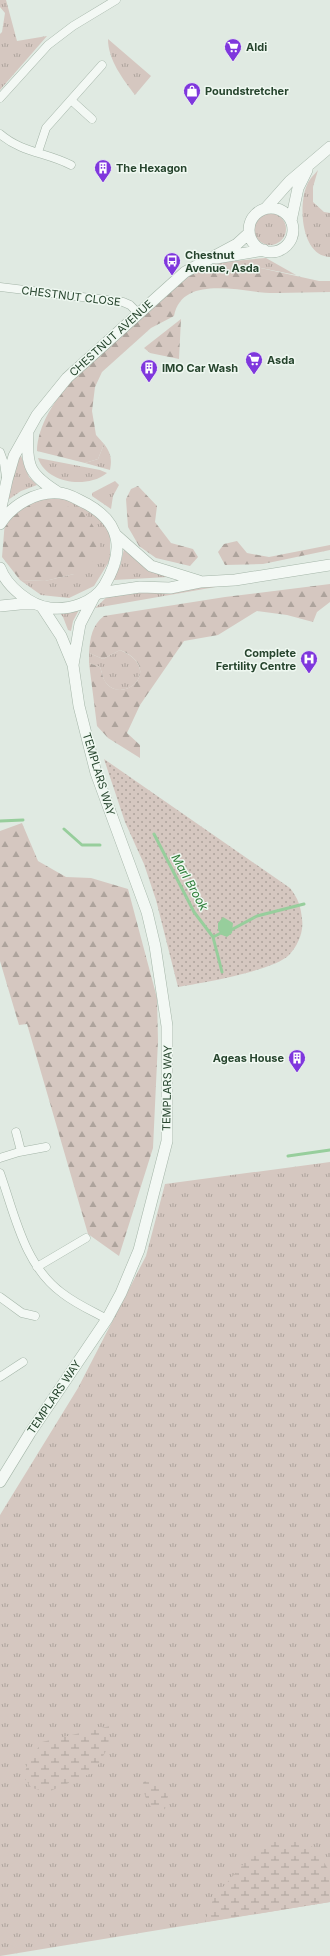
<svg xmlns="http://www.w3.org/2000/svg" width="330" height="1956" viewBox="0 0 330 1956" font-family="Inter,sans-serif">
  <defs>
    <pattern id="grass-tufts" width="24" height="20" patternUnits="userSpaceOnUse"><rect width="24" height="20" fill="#d5c7c0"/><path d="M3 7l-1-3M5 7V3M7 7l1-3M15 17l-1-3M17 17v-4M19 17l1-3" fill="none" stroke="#ada39c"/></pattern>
    <pattern id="forest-firs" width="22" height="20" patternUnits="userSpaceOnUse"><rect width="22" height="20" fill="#d5c7c0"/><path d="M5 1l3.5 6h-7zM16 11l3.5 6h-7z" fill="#ada39c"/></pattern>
    <pattern id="wetland-marsh" width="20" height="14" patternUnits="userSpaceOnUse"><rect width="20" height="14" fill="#d5c7c0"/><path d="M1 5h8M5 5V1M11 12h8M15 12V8" fill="none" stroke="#ada39c"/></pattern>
    <pattern id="park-dots" width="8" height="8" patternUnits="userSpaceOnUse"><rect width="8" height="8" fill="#d5c7c0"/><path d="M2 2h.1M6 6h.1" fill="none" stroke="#ada39c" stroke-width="1.8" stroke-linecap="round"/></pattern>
  </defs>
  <rect width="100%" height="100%" fill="#e0eae2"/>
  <path fill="url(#grass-tufts)" d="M0,0H6L17,41L47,36L0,90V34L2,32L5,13L0,7Z
    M108,39L151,76L135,95C123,79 108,60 108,39Z
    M318,170L313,187V202L324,212L330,213V257C301,256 298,205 307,185C309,179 315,174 318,170Z
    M254 229a16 16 0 1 1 32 0a16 16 0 1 1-32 0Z
    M266,258L296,275L256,267L200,270L222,262Z
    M104,444C111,453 112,459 110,470L85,463L98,459Z
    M20,453L29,477L37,485L21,491L8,500L18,456Z
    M38,458L100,470L107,473C103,476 98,479 93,480C73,486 45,479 38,458Z
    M115,481L119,485L113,496L111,509L92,496V493Z
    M44,497L72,500L98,514L110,532V560L94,586L69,598L41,595L20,580L45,581L74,574L5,521L26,503Z
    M124,549L168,577L114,580L113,579L120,566Z
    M227,585L95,608L108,596L122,591Z
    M79,610L73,621L71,631L68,630L63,617L59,612Z
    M120,650C164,669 125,704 107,684C103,681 102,672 100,667L89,663V653L103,659Z
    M330,1162V1902L0,1956V1515L78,1388L146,1256L165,1184Z"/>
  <path fill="url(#forest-firs)" d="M256,267L319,281H330V292C312,292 295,293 277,293C246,294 183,272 174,316L151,328L102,372L95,387L92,411L96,435L104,444L98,459L85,463L37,451C39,399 103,350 139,318C158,302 176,282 199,271C207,266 244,267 256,267Z
    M181,319L179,359L150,353L144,348Z
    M138,486L157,506L155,522L171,543L193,549L198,557L190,566L156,558L139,546L128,527L126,499L131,489Z
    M32,503H58L85,513L100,537V551L87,568L74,574L45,581L20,580L2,557L5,521Z
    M237,541L247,553L269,557L330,545V550L263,564L225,565L218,552L224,544Z
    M330,584V602L317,612L313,622L287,615L257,611L218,635L184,641L140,705L127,733L140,745V758L108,738L97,726L89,663L100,667C102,672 103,680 107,684C125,704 164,668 120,650L103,659L89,653C90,638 92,625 104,616L225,597Z
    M22,823L38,861L66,877L91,878L128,889L157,998L158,1041L153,1148L119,1256L88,1234L27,1024L19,1025L0,961V831Z"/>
  <path fill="url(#wetland-marsh)" d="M110,1726L108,1747L100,1762L92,1773L48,1792L32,1788L24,1778L27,1764L42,1742Z
    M152,1780L161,1786L168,1796L165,1809L155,1812C147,1802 143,1795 143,1782Z
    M280,1840L299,1841L315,1848L330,1872V1902L205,1922L215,1894L224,1886L255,1851L266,1843Z"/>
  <path fill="url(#park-dots)" d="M104,759L290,888C298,898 301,907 302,919C304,931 298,946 289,955C273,971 202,983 178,987L156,900L144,864L125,822Z"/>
  <path fill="#97ce9c" d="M223,917L233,923L232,933L227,937L222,935L218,930V923Z"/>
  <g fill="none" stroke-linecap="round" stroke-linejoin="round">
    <path stroke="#97ce9c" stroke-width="3" d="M0,821L23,820
      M64,829L82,845H100
      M154,834L194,912L213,937L222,972
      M231,930L257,916L304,904
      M213,937L223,932
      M288,1156L330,1150"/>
    <g stroke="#a4b5a8" stroke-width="9">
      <path id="minor" d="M0,98L48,45L73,26L116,0
        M71,100L92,119
        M0,134C22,153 46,152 71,165
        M38,152L46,128L102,65
        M0,287L123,302L130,305L138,313
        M0,452L4,463L6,477
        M16,1132L21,1151
        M0,1158L19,1152L46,1147
        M0,1173C15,1215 24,1265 62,1293C76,1304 92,1311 107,1319
        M37,1267L86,1238
        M0,1297L22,1313L35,1316
        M0,1377L23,1362"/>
    </g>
    <g stroke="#a4b5a8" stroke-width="12">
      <path id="tertiary" d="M266,208L290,181L330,147
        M249 230a22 22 0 1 1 44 0a22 22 0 1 1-44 0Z
        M291,221L298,188L307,170
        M216,258L264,250
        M28,434C26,467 30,475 59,493
        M0,512L7,480L14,456L37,415L67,378L185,272L237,244L249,233
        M0,524C12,505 36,491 59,493C69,493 78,500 87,504C123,524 124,553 104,586C93,603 70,610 50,608C31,606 7,587 0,568
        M116,535L151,566L199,581
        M99,593L140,587L170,588L200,582L235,580L330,565
        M0,606L20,604H35
        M73,665L80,624L94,597
        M0,1482L30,1433L107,1319L121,1293L139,1250L167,1141V1026L155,946L147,912L96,773L79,706L73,665L61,636L42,607"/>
    </g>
    <use href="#minor" stroke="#f3f8f4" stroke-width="8"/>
    <use href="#tertiary" stroke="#f3f8f4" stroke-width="11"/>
  </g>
  <defs>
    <g id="supermarket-pin" transform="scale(0.9)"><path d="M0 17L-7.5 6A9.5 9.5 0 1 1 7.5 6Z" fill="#7f37dd" stroke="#eff8f1"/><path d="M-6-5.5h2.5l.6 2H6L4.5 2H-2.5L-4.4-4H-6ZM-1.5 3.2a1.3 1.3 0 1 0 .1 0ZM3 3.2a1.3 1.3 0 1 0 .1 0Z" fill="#fff"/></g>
    <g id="shop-pin" transform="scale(0.9)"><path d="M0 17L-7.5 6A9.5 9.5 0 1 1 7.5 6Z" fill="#7f37dd" stroke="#eff8f1"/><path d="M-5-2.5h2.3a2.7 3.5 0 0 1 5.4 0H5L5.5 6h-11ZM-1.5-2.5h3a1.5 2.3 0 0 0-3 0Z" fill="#fff"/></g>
    <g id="building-pin" transform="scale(0.9)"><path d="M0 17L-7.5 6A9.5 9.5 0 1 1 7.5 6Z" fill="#7f37dd" stroke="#eff8f1"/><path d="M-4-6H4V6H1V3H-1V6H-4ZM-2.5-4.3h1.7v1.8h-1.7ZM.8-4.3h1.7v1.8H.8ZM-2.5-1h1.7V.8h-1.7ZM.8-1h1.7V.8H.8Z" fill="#fff"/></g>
    <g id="bus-pin" transform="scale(0.9)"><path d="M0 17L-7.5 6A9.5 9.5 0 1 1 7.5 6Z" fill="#7f37dd" stroke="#eff8f1"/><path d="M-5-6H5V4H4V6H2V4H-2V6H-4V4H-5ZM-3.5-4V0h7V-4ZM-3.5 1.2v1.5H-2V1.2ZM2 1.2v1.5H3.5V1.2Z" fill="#fff"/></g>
    <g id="hospital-pin" transform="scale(0.9)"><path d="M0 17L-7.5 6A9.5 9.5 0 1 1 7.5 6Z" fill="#7f37dd" stroke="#eff8f1"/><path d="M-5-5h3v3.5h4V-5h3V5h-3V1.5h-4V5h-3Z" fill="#fff"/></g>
  </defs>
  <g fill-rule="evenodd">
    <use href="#supermarket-pin" x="233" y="47"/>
    <use href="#shop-pin" x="192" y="91"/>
    <use href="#building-pin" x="103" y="168"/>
    <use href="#bus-pin" x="172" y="261"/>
    <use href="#supermarket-pin" x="254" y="360"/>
    <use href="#building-pin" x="149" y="368"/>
    <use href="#hospital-pin" x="309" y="659"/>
    <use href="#building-pin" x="297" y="1058"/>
  </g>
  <g text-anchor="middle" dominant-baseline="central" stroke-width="3" stroke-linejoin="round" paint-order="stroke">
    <g font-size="11" font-weight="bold" fill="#26442d" stroke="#eff8f1" text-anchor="start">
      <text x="246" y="47">Aldi</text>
      <text x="205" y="91">Poundstretcher</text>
      <text x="116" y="168">The Hexagon</text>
      <text x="185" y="255">Chestnut<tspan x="185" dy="13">Avenue, Asda</tspan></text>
      <text x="267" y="360">Asda</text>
      <text x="162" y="368">IMO Car Wash</text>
      <text x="296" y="653" text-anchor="end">Complete<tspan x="296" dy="13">Fertility Centre</tspan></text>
      <text x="284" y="1058" text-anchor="end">Ageas House</text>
    </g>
    <g font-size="11" fill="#26442d" stroke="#eff8f1">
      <text transform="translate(71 296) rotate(7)">CHESTNUT CLOSE</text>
      <text transform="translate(111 338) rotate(-42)">CHESTNUT AVENUE</text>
      <text transform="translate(99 774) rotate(73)">TEMPLARS WAY</text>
      <text transform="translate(167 1088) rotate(-89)">TEMPLARS WAY</text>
      <text transform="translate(54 1397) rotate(-56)">TEMPLARS WAY</text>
    </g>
    <g font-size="12" font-style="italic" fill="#2c7c37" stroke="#eff8f1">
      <text transform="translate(190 882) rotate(61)">Marl Brook</text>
    </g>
  </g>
</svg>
